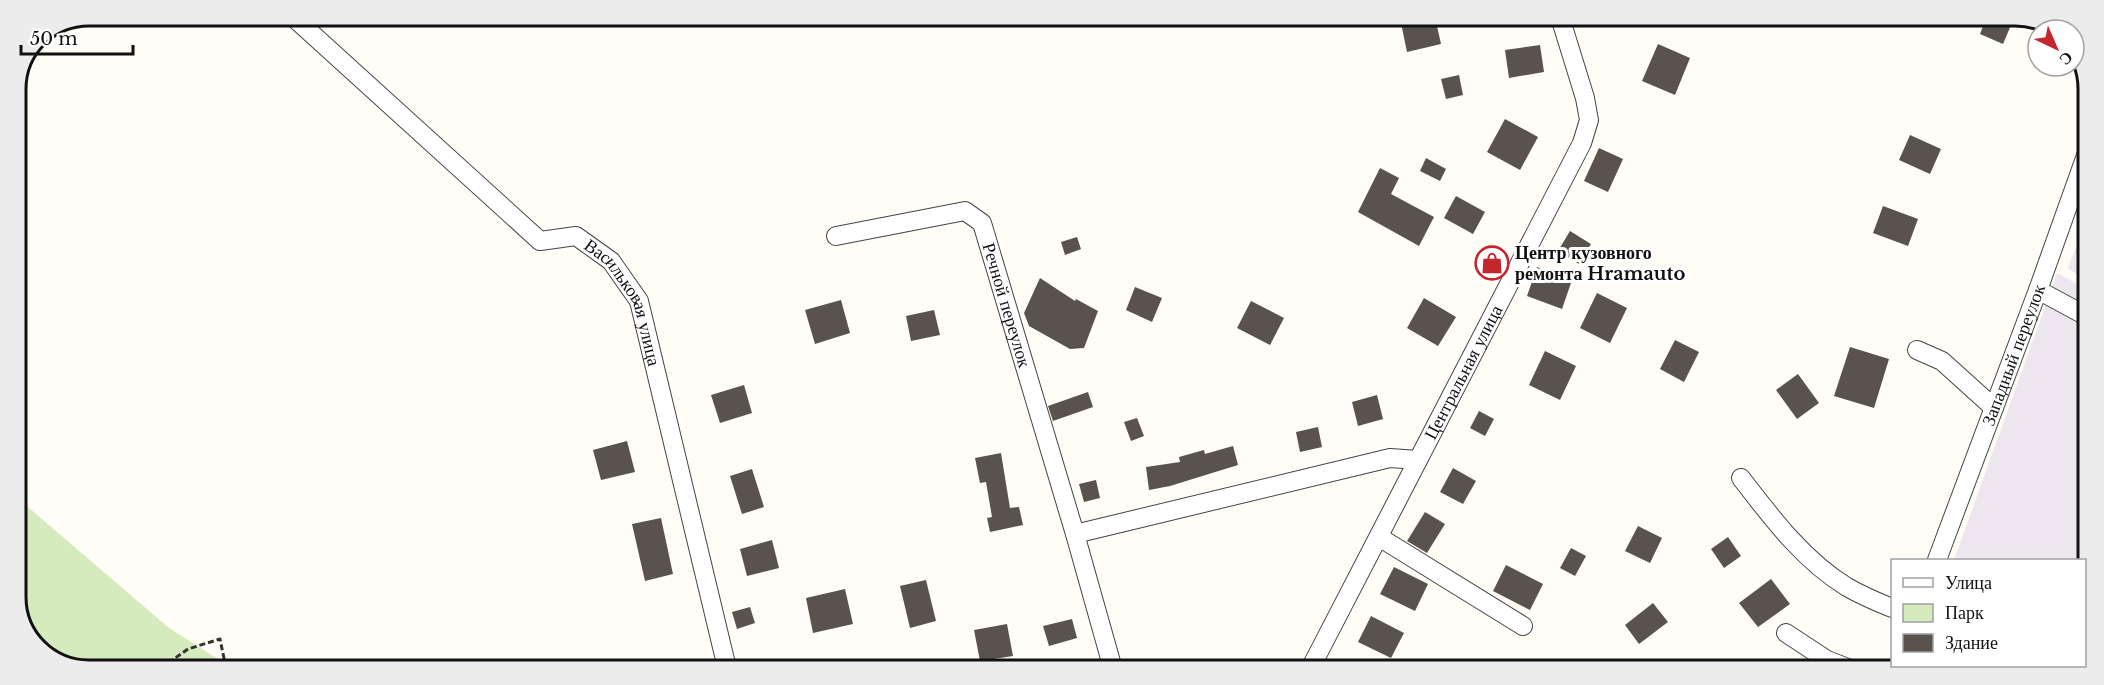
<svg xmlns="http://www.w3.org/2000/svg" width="2104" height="685" viewBox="0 0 2104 685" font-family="'Libre Baskerville',serif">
  <rect width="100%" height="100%" fill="#fffdf5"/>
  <path fill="#eee6ef" d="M2088,217V282L2068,268Z
    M2057,273L2088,290L2086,616L2085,618L2084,560H1954Z
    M1916,666H2028L2015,670H1915Z"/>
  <path fill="#d5ebbd" d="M15,496L169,628L232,668L69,667L30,641L15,601Z"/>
  <path fill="#5a524d" d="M1427,17H1435L1441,44L1407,52L1401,23Z
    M1986,18H2014L2003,44L1980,34Z
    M1658,44L1690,58L1675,95L1642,81Z
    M1540,45L1544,72L1509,78L1505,50Z
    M1459,75L1463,95L1446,99L1441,79Z
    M1505,119L1538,137L1520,170L1487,152Z
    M1910,135L1941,149L1930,174L1899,160Z
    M1599,148L1623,159L1608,192L1584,181Z
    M1426,158L1446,169L1440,181L1420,171Z
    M1380,168L1399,178L1391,194L1434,217L1419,246L1358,212Z
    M1456,196L1485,212L1473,234L1444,218Z
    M1883,206L1918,219L1908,246L1873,233Z
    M1570,231L1591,244L1579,264L1558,251Z
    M1077,237L1081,249L1065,255L1061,242Z
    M1537,267L1572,280L1562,309L1527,296Z
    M1040,278L1075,301L1076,299L1098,311L1084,348L1070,349L1029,326L1024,313Z
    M1135,287L1162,298L1152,322L1126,310Z
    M1597,293L1627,308L1610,343L1580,328Z
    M1424,298L1456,317L1438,346L1407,328Z
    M841,300L850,333L815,344L805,310Z
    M1251,301L1284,318L1270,345L1237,328Z
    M934,310L940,335L911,341L906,316Z
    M1675,340L1699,352L1684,382L1660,369Z
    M1850,347L1889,359L1874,408L1834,396Z
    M1545,351L1576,366L1560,400L1529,385Z
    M1798,374L1819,403L1797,419L1776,390Z
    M744,385L752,413L720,423L711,395Z
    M1088,392L1093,407L1053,421L1048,406Z
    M1377,395L1383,419L1358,426L1352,402Z
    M1479,411L1494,419L1485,436L1470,428Z
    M1137,418L1144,436L1131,441L1124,422Z
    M1318,427L1322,447L1300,452L1296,432Z
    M627,441L635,472L601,480L593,450Z
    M1233,446L1238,465L1170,486L1149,490L1146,467L1180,462L1179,457L1204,450L1205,454Z
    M1001,453L1010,508L1019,507L1023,525L990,532L987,518L992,517L986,482L980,483L975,458Z
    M1453,468L1476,481L1463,504L1440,492Z
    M752,469L764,507L742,514L730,476Z
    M1096,480L1100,498L1084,502L1079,484Z
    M1425,512L1445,524L1427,553L1407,541Z
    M661,518L673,574L645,581L632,524Z
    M1638,526L1662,538L1650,563L1625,551Z
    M1728,537L1741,556L1724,568L1711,549Z
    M772,540L779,568L747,576L740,549Z
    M1571,548L1586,556L1575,576L1560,568Z
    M1506,565L1543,584L1530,610L1493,591Z
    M1394,567L1428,584L1415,611L1380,594Z
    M1771,579L1790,604L1758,627L1739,603Z
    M926,580L936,621L910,628L900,586Z
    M845,589L853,624L813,633L806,598Z
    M1653,603L1668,622L1639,644L1625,625Z
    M750,607L755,623L737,629L732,612Z
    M1371,616L1404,633L1391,658L1358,642Z
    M1072,619L1077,638L1049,646L1043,626Z
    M1007,624L1013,656L980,661L974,630Z"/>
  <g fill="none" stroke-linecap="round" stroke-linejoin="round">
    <g stroke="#444" stroke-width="20">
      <g id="minor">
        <path id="s1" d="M291,15L540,241L576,236L611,261L639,301L727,668"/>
        <path id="s2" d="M836,236L965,211L982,223L1075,534L1113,669"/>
        <path d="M2038,290L2088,317"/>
        <path d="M1917,350L1942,361L1994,408"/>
        <path d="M1741,478C1771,517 1804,561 1847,587C1861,595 1877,602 1892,608"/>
        <path d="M1075,534L1390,458L1418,460"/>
        <path d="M1379,537L1523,626"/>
        <path id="s3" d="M1937,560L2038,290L2089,147"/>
        <path d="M1786,633L1827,660L1853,670"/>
        <path id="s4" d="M1310,669L1582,143L1589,120L1585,98L1560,17"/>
        <path d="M1896,670L1897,666"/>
      </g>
    </g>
    <path stroke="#333" stroke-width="3" stroke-dasharray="6 3" stroke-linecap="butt" d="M86,667H92
      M161,668L188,649L220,639L226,668"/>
    <use href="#minor" stroke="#fff" stroke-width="18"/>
  </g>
  <defs>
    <g id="shop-ring" transform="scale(1.725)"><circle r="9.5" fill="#fff" stroke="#c4262e" stroke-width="1.5"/><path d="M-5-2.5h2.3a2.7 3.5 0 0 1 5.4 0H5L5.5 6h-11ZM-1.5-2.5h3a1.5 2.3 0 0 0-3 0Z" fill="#c4262e"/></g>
  </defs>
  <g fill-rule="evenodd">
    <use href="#shop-ring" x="1492" y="263"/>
  </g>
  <g text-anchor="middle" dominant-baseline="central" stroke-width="6" stroke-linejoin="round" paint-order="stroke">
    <g font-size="18" font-weight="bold" fill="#111" stroke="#fff" text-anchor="start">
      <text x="1515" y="253">Центр кузовного<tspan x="1515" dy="21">ремонта Hramauto</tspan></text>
    </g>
    <g font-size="18" fill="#111" stroke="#fff">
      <text stroke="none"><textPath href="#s1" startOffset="458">Васильковая улица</textPath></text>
      <text stroke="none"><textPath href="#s2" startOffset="238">Речной переулок</textPath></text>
      <text stroke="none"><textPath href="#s3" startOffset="219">Западный переулок</textPath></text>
      <text stroke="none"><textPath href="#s4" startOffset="334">Центральная улица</textPath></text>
    </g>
  </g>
  <path d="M0 0H2104V685H0ZM89 26H2015A63 63 0 0 1 2078 89V597A63 63 0 0 1 2015 660H89A63 63 0 0 1 26 597V89A63 63 0 0 1 89 26Z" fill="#ececec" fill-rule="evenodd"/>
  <path fill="none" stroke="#111" stroke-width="3" d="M89 26H2015A63 63 0 0 1 2078 89V597A63 63 0 0 1 2015 660H89A63 63 0 0 1 26 597V89A63 63 0 0 1 89 26Z"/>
  <rect x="1891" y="559" width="195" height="108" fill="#ffffff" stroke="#a0a0a0" stroke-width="1.5"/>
  <rect x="1903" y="578" width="30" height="9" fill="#ffffff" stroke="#a0a0a0" stroke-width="1.5"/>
  <text x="1945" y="589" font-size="18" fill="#111111">Улица</text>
  <rect x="1903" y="604" width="30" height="18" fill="#d5ebbd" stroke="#a0a0a0" stroke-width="1.5"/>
  <text x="1945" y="619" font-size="18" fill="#111111">Парк</text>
  <rect x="1903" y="634" width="30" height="18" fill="#5a524d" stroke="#a0a0a0" stroke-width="1.5"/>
  <text x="1945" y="649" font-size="18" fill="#111111">Здание</text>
  <g transform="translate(2056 48) rotate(136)"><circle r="28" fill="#ffffff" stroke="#a0a0a0" stroke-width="1.5"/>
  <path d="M0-4.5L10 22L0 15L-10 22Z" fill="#c4262e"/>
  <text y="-9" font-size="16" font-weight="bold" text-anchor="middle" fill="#111111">С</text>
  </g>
  <path d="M21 45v9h112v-9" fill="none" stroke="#111111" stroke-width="3"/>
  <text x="30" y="45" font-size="18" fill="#111111" stroke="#ffffff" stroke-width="4.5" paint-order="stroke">50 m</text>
</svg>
